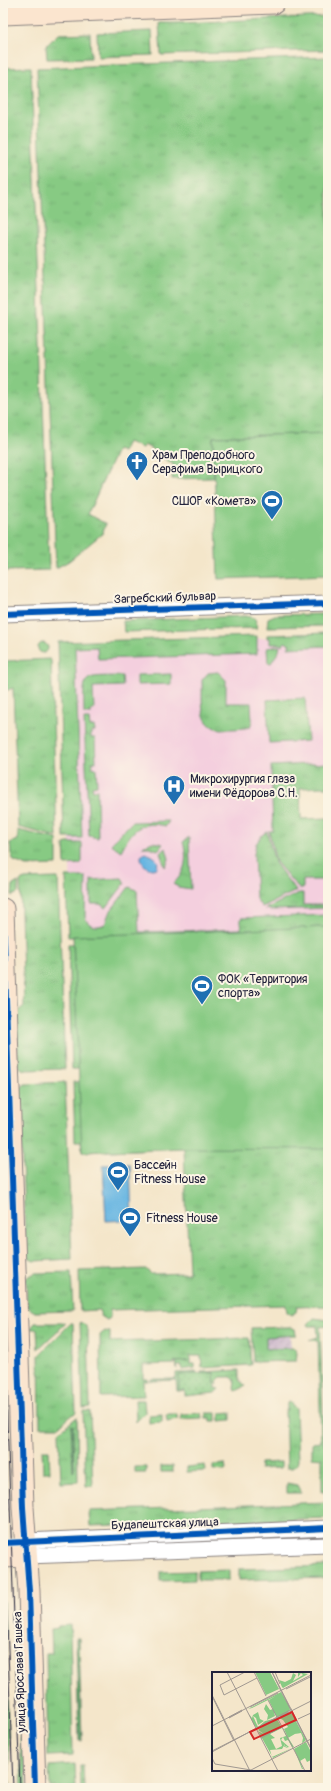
<svg xmlns="http://www.w3.org/2000/svg" width="331" height="1791" viewBox="0 0 331 1791" font-family="Pangolin,sans-serif">
  <defs>
    <pattern id="industrial-furrows" width="10" height="10" patternUnits="userSpaceOnUse"><rect width="10" height="10" fill="#d0bdce"/><path d="M-1 1l2-2M0 10L10 0M9 11l2-2" fill="none" stroke="#b2a2b2"/></pattern>
    <pattern id="grass-tufts" width="24" height="20" patternUnits="userSpaceOnUse"><rect width="24" height="20" fill="#87ca83"/><path d="M3 7l-1-3M5 7V3M7 7l1-3M15 17l-1-3M17 17v-4M19 17l1-3" fill="none" stroke="#74ad72"/></pattern>
    <pattern id="forest-crowns" width="20" height="18" patternUnits="userSpaceOnUse"><rect width="20" height="18" fill="#6dae71"/><path d="M2 6a3 3 0 1 1 6 0M12 15a3 3 0 1 1 6 0" fill="none" stroke="#598d5e"/></pattern>
    <pattern id="park-dots" width="8" height="8" patternUnits="userSpaceOnUse"><rect width="8" height="8" fill="#87ca83"/><path d="M2 2h.1M6 6h.1" fill="none" stroke="#74ad72" stroke-width="1.8" stroke-linecap="round"/></pattern>
  </defs>
  <rect width="100%" height="100%" fill="#fcf5e5"/>
  <filter id="ink" filterUnits="userSpaceOnUse"><feTurbulence type="fractalNoise" baseFrequency=".025" numOctaves="2"/><feDisplacementMap in="SourceGraphic" scale="8" xChannelSelector="R" yChannelSelector="G"/><feConvolveMatrix kernelMatrix="1 2 1 2 8 2 1 2 1" color-interpolation-filters="sRGB"/></filter>
  <filter id="wash" filterUnits="userSpaceOnUse"><feTurbulence type="fractalNoise" baseFrequency=".012" numOctaves="4" result="noise"/><feDisplacementMap in="SourceGraphic" scale="16" xChannelSelector="R" yChannelSelector="G"/><feGaussianBlur stdDeviation="0.9" result="paint"/><feColorMatrix in="noise" values="0 0 0 0 0 0 0 0 0 0 0 0 0 0 0 0 0 1.4 0 .05"/><feComposite in="paint" operator="in"/></filter>
  <g filter="url(#wash)">
    <rect width="100%" height="100%" fill="#f4e6ca"/>
    <path fill="#f4cfde" d="M328,636V770L278,772V857L328,856V927L71,937L67,645Z"/>
    <path fill="url(#industrial-furrows)" d="M290,1336L291,1348L266,1349V1337Z"/>
    <path fill="url(#grass-tufts)" stroke="#54765f" d="M328,16V50L161,55L159,23H182Z
      M152,31L153,55L98,57L97,33Z
      M90,33L91,58L47,59L46,46L58,34Z
      M328,57V433L213,437L214,478L172,479L173,464L161,457L162,454L144,445L142,448L128,442L123,452L117,450L88,514L106,524L103,531L104,532L69,561L56,568L37,68Z
      M31,67L49,570L3,571V68Z
      M328,614V626L267,627L268,618L275,615Z
      M246,616L255,618L257,628L124,632L123,621Z
      M328,633V646L288,648L290,645L285,642L282,646L281,644H270V638H267V635Z
      M257,636V654L98,659L97,647L75,648L82,838H64L58,642Z
      M38 648a5 5 0 1 1 10 0a5 5 0 1 1-10 0Z
      M280,646L279,651L271,663H268L267,648Z
      M50,659L51,660L57,837L18,827L13,688L5,691V661Z
      M218,672L226,680V703H251L252,721L250,727C241,729 234,729 225,729C197,730 203,701 202,680L208,673Z
      M171,674V684L137,685V675Z
      M122,676L123,686L93,687L94,710H91V714H84C83,672 82,677 122,676Z
      M305,698L308,741L269,743L267,700Z
      M84,719H89L90,727L94,726L95,731L91,732V738H95L96,762H92V767L96,768L97,785L92,786L93,790H97L98,838L89,836Z
      M328,763V787L300,788L301,819L328,818V880H303V889H299L276,862L269,831H273L271,766Z
      M169,821L166,826C140,820 132,830 121,851L111,844L132,822Z
      M18,830L57,839V865L27,866L14,861L11,854L10,843L18,840Z
      M267,832L275,863L296,891L262,907L256,899L254,854L256,844L262,835Z
      M189,837L191,889L178,887L173,884C186,872 188,858 183,842Z
      M152,842L163,844L158,850L149,847H142Z
      M67,843H82V862L80,864L65,865L64,844Z
      M166,848L169,859L165,867L160,853Z
      M66,877H86L85,917C89,927 96,928 105,924L109,913L129,887L137,890L139,932L241,929V918L328,915V932L68,937Z
      M58,878L65,1069L24,1070L18,1066L16,1013L24,1006L20,881L25,879Z
      M122,878L125,883L106,908L100,904H91V880Z
      M18,882V893L12,896L13,885Z
      M299,893H303V905H328V908L271,910L265,909Z
      M68,944H73L81,1069H72Z
      M65,1082L72,1259L34,1261L26,1257L19,1089L25,1084Z
      M73,1082H80L328,1143V1306L297,1307L296,1312L291,1315L287,1312L286,1305L110,1310V1318L107,1320L101,1316L99,1310L80,1311L79,1271L146,1269L151,1274L189,1273L184,1148L82,1152L81,1141H75Z
      M71,1272L73,1311L35,1312L27,1307L26,1278L35,1273Z
      M314,1318L328,1320V1326L320,1327L324,1444H328V1492H322V1458L312,1457V1443L321,1442L318,1341L309,1340L318,1337L317,1326H309L308,1324Z
      M80,1322L85,1325L88,1330L90,1407L83,1408Z
      M35,1323H66L38,1349L37,1329H30Z
      M71,1323H73L76,1412L58,1427H40L39,1355Z
      M290,1327L295,1329L296,1335L266,1337V1349L294,1348L297,1353L296,1361L253,1362L251,1328Z
      M105,1331L110,1332V1342L249,1338L251,1365L202,1368L201,1356H190V1364H195V1368L182,1370V1366H177V1369L176,1362L188,1361L175,1362V1364L143,1365V1379H148V1381H143L144,1396L101,1397L100,1335Z
      M239,1370V1380L246,1386L236,1391L234,1389L235,1380L231,1377H221L217,1381L218,1384H215L214,1373L201,1374V1372Z
      M196,1372V1374L179,1375V1391H177L176,1380L151,1381V1379H176V1373Z
      M135,1400H144L145,1413L136,1422Z
      M290,1402L296,1409L298,1460L297,1465L292,1468H287L285,1411L287,1410V1403Z
      M83,1411H90L93,1486H86Z
      M231,1412V1420L220,1421V1413Z
      M201,1413L202,1418L181,1419V1414Z
      M206,1413H216V1421H211V1418H206Z
      M162,1414V1422L149,1423V1415Z
      M166,1414H177V1419L167,1421Z
      M77,1417L78,1482L61,1483L59,1432Z
      M42,1450H49L50,1472H43Z
      M281,1462V1468L260,1469V1463Z
      M225,1464L226,1470L213,1471V1465Z
      M205,1465L206,1471L187,1472V1467Z
      M161,1466H173V1472H161Z
      M135,1467H146V1473H135Z
      M287,1483L297,1485L301,1493H287Z
      M328,1502V1518L90,1526L89,1511Z
      M328,1566V1578L239,1580V1569Z
      M229,1570V1580H198V1571Z
      M195,1571V1580L160,1581V1572Z
      M3,1602H4L10,1788H6L3,1697Z
      M70,1625L73,1755L48,1756L46,1653H52L51,1629L58,1628V1626Z
      M19,1702H24L27,1788H22Z
      M75,1764L76,1788H50L49,1766Z
      M80,1766H83L84,1788H81Z"/>
    <path fill="url(#forest-crowns)" stroke="#486856" d="M73,1425L74,1471L73,1472L71,1426Z
      M76,1638H79L82,1741H79Z"/>
    <path fill="url(#park-dots)" stroke="#54765f" d="M214,1373L215,1388L219,1389L215,1393L185,1396V1390L179,1391V1375Z"/>
    <path fill="#87ca83" stroke="#54765f" d="M328,433V575L218,579L213,437Z
      M328,927V1149L184,1148L82,1152L73,936Z"/>
    <path fill="#68b6e2" stroke="#456c8e" d="M145,853L153,856L158,862L157,868L152,869C146,868 141,864 141,856Z
      M130,1164L132,1220L106,1221L103,1165Z"/>
  </g>
  <g filter="url(#ink)">
    <g fill="none" stroke-linecap="round" stroke-linejoin="round">
      <g stroke="#8b8482" stroke-width="17">
        <path id="street" d="M3,614L328,603
          M25,1541L328,1528
          M26,1556L328,1545"/>
      </g>
      <g stroke="#8b8482" stroke-width="23">
        <path id="secondary" d="M3,14L274,3
          M3,909L23,1507L29,1591L35,1788
          M3,1557L26,1556"/>
      </g>
      <use href="#street" stroke="#fff" stroke-width="15"/>
      <use href="#secondary" stroke="#fbe5cf" stroke-width="21"/>
      <path stroke="#22223b" stroke-width="1" d="M3,1305L20,1788
        M3,1512L13,1788"/>
      <g stroke="#fcf5e5" stroke-width="8">
        <path id="cycleway" d="M3,614L328,603
          M3,909L23,1507L29,1591L35,1788
          M3,1543L328,1528"/>
      </g>
      <use href="#cycleway" stroke="#0057b8" stroke-width="6"/>
    </g>
  </g>
  <defs>
    <g id="church-pin" transform="scale(1.15)"><path d="M0 17L-7.5 6A9.5 9.5 0 1 1 7.5 6Z" fill="#1f6fb2" stroke="#fcf5e5"/><path d="M-1.2-6h2.4v3.5h3.3v2.4h-3.3V6h-2.4V-.1h-3.3v-2.4h3.3Z" fill="#fff"/></g>
    <g id="stadium-pin" transform="scale(1.15)"><path d="M0 17L-7.5 6A9.5 9.5 0 1 1 7.5 6Z" fill="#1f6fb2" stroke="#fcf5e5"/><path d="M0-5a6.5 5 0 1 0 0 10a6.5 5 0 1 0 0-10ZM-3.5-1.8h7v3.6h-7Z" fill="#fff"/></g>
    <g id="hospital-pin" transform="scale(1.15)"><path d="M0 17L-7.5 6A9.5 9.5 0 1 1 7.5 6Z" fill="#1f6fb2" stroke="#fcf5e5"/><path d="M-5-5h3v3.5h4V-5h3V5h-3V1.5h-4V5h-3Z" fill="#fff"/></g>
  </defs>
  <g fill-rule="evenodd">
    <use href="#church-pin" x="137" y="462"/>
    <use href="#stadium-pin" x="272" y="501"/>
    <use href="#hospital-pin" x="174" y="786"/>
    <use href="#stadium-pin" x="202" y="986"/>
    <use href="#stadium-pin" x="118" y="1172"/>
    <use href="#stadium-pin" x="130" y="1218"/>
  </g>
  <g text-anchor="middle" dominant-baseline="central" stroke-width="4" stroke-linejoin="round" paint-order="stroke">
    <g font-size="12" fill="#22223b" stroke="#fcf5e5" text-anchor="start">
      <text x="152" y="455">Храм Преподобного<tspan x="152" dy="14">Серафима Вырицкого</tspan></text>
      <text x="256" y="501" text-anchor="end">СШОР «Комета»</text>
      <text x="190" y="779">Микрохирургия глаза<tspan x="190" dy="14">имени Фёдорова С.Н.</tspan></text>
      <text x="218" y="979">ФОК «Территория<tspan x="218" dy="14">спорта»</tspan></text>
      <text x="134" y="1165">Бассейн<tspan x="134" dy="14">Fitness House</tspan></text>
      <text x="146" y="1218">Fitness House</text>
    </g>
    <g font-size="12" fill="#22223b" stroke="#fcf5e5">
      <text transform="translate(165 598) rotate(-2)">Загребский бульвар</text>
      <text transform="translate(165 1524) rotate(-2)">Будапештская улица</text>
      <text transform="translate(20 1672) rotate(-92)">улица Ярослава Гашека</text>
    </g>
  </g>
  <g transform="translate(212 1672)">
    <rect width="99" height="99" fill="#f4e6ca"/>
    <path d="M86,0L96,2L71,16L70,15L67,8L73,10L79,7L81,1L84,3L81,9L91,3L89,1L86,5ZM69,20L78,36L76,41L80,42L94,68L92,70L82,75H80L76,68L73,69L71,65L69,68L77,75L73,76L76,74L72,75L73,72L70,77L58,78L60,85L80,76L61,86L46,59L52,62L46,58L50,55L45,57L47,55L45,56L42,53L37,42L40,46L41,43L46,40L48,47L52,49L46,53L44,46L41,44L46,55L53,49L65,46L61,49L65,47L70,56L58,62L63,66L59,67L64,77L70,74L68,66L74,64L70,56L82,75L90,71L91,66L89,61L83,62L88,59L76,66L72,57L76,55L71,48L67,46L69,44L65,45L62,40L63,44L55,48L56,43L52,37L54,32L58,38L61,37L57,28L64,24L40,36L36,37ZM94,70L99,80V88L95,90L93,86L88,89L91,97H90L82,77Z" fill="#87ca83"/>
    <path d="M43,0H58L67,17L54,23ZM66,23L67,26L71,24L78,38L66,44L57,29Z" fill="#87ca83"/>
    <path fill="none" stroke="#a09891" stroke-width="1" d="M15,0L66,99M33,0L8,13L12,23L45,6M42,0L54,24M60,0L69,19M60,0L99,76M63,0L68,12M74,17L98,5M69,19L99,77M0,23L38,99M0,24L22,69M56,28L93,99M38,35L66,21M17,45L30,38M17,46L30,39M86,47L99,41M0,54L99,3M49,66L70,55M0,79L99,29M0,80L80,37M0,86L3,92L39,98L99,67"/>
    <path fill="#d62828" fill-opacity="0.15" stroke="#d62828" stroke-width="2" d="M80,40L84,48L42,67L38,60Z"/>
    <rect width="99" height="99" fill="none" stroke="#22223b" stroke-width="2"/>
  </g>
  <rect width="331" height="1791" fill="none" stroke="#fcf5e5" stroke-width="16"/>
</svg>
